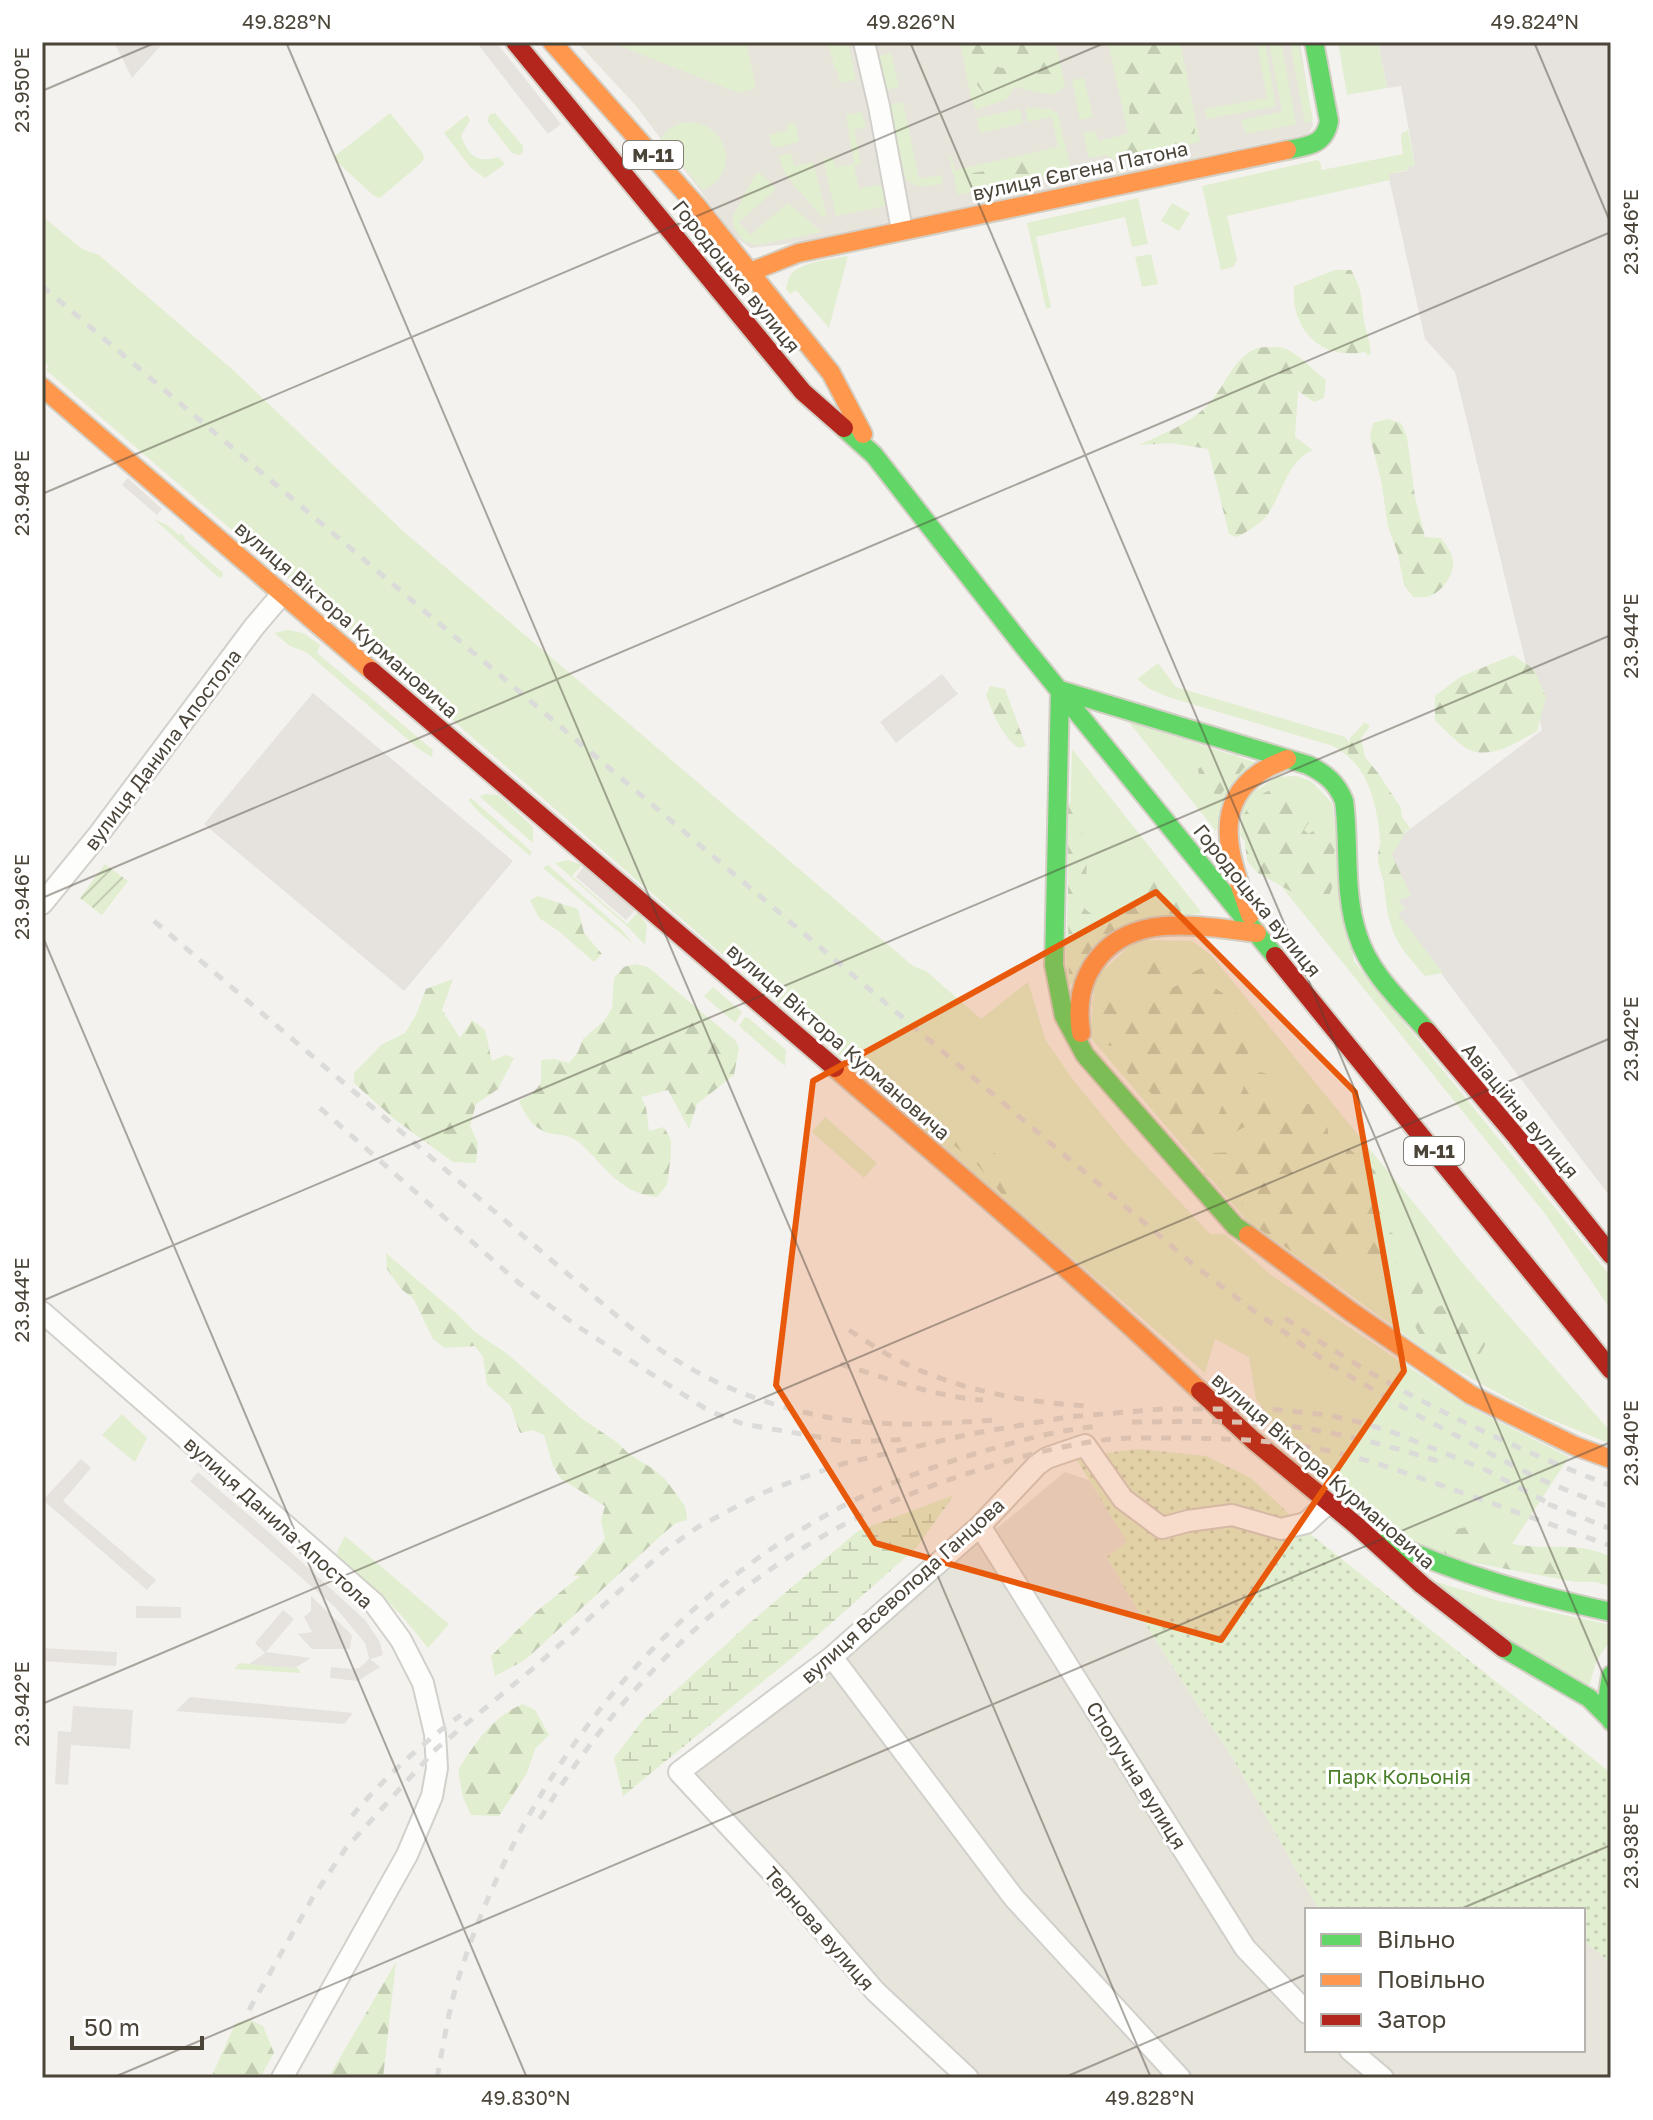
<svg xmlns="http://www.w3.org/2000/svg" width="1653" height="2120" viewBox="0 0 1653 2120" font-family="'Golos Text',sans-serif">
  <defs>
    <pattern id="forest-firs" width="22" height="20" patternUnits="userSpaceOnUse" patternTransform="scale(2)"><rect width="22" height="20" fill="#e1eecf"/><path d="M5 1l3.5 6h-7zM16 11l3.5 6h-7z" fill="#c3cdb2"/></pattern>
    <pattern id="wetland-marsh" width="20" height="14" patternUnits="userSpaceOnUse" patternTransform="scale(2)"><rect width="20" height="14" fill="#e1eecf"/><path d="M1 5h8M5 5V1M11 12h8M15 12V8" fill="none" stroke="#c3cdb2"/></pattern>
    <pattern id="park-dots" width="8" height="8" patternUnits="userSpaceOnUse" patternTransform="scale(2)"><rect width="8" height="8" fill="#e1eecf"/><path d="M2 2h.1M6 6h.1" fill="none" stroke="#c3cdb2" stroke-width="1.8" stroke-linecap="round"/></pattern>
    <pattern id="garden-furrows" width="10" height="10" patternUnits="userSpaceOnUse" patternTransform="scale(2)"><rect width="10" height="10" fill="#e1eecf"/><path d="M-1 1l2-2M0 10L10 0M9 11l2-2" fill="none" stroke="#c3cdb2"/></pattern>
  </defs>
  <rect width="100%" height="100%" fill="#f4f2ee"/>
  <path fill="#e7e4dc" d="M577,42H1300L1313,126L1308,134L787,244L751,248L736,238L636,106Z
    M1065,1472L1089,1480L1128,1542L1107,1557L1152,1635L1233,1758L1314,1901L1321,1910H1307V2050H1583V1939L1611,1964V2078H975L878,1987L687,1773L841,1657Z"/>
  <path fill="#e6e2de" d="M1378,42H1611V1198L1396,914L1404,907L1394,896L1386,847L1542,730L1455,372L1425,339L1388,174L1407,171V167L1415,165L1401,86L1387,88Z
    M313,693L513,861L404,991L204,824Z"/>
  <path fill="#e1eecf" d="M616,42H746L756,88L739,93L620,46Z
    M828,42H848L856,80L840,83L837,70H835Z
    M960,42H1055L1065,84L1064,88L1052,95L1014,87L1007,99L976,110L971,98Z
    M1108,42H1180L1200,142L1116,161L1106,155L1089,158L1083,133L1096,131L1098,141L1128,134Z
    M1257,42H1265L1276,106L1207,119L1205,109L1267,98Z
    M1269,42H1281L1296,124L1246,134L1241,120L1282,112Z
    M1290,42H1298L1313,120L1305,124Z
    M1338,42H1378L1387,88L1347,95Z
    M891,53L899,87L886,90L879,56Z
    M1084,78L1093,117L1080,120L1072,80Z
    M903,102L919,179L942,175L943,183C929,186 919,190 906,180L889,105Z
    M1025,108L1050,109L1058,114L1071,171L958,195L949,155H951L955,170L1058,147L1052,117L1028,122Z
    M1020,109L1023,123L980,133L977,118Z
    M862,112L866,127L854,130L861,164L854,166L859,189L878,185L882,187L887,197L886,206L836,216L823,159L833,157L836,167L854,164L846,115Z
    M390,113L422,152L424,158L420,164L380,198L374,196L335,160V156Z
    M495,113L523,146V152L520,155L512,153L488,122L489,115Z
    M467,115L470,120L461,136C468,155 477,164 498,157L505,164L485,178L471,168L444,133Z
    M688,122C728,123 742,173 703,190L660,139C668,129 675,124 688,122Z
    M795,123L799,142L778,147L772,145L769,135L787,131V124Z
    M1408,130L1415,166L1408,167V170L1389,174L1390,180L1227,216L1237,260L1233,267L1221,270L1202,186L1317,160L1320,162L1322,170L1403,154L1401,138L1402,133Z
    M791,153L794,166L813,162L827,217H822L786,176L778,156Z
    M756,173H760L776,189L739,222L750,235L788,203L822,232L757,245L745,242L734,228L733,216Z
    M1138,198L1148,244L1132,247L1125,217L1036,237L1051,307L1046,309L1027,223Z
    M1172,203L1190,213L1179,231L1161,221Z
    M42,216L82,249L99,255L233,370L403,531L913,966L926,971L981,1019L1028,982L1046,1041L1074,1081L1125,1143L1210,1234H1225L1271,1275L1467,1406L1569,1457L1497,1567L1431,1550L1365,1512V1499L1290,1444L1256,1399L1249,1357L1215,1339L1205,1373L412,685L46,370L49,366L42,360Z
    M1151,254L1158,284L1142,287L1135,257Z
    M848,256L829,328L796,290L790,294L786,289C787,286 788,279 790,276C798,262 833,259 848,256Z
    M154,519L167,525L179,535L181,534L185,537L184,539L223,573V576L219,578Z
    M288,630L303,633L320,645L317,653L433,750L432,757L420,750L306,652L290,646L274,633Z
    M1158,663L1176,687L1345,737L1410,828L1386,847L1395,896L1405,909L1398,914L1443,973L1425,976C1412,961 1396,945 1391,925C1374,869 1395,774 1330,745L1168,697L1148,688L1137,679Z
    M1128,721L1257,763L1216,831Z
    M1072,749L1202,913L1135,923L1065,990Z
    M1296,776L1311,781L1332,803L1354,961L1611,1277V1310L1546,1215L1240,835L1243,799L1277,777Z
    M486,794L498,795L533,827V843L479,796Z
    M471,798L532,852L530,856L482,815L468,800Z
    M568,860L582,865L572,876L627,924L638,912L647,925L645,945L628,927L555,863Z
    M548,865L622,930L633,944L543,868Z
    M1136,940L1192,941L1211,955L1467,1268L1611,1432V1444L1533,1412L1447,1365L1246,1220L1090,1037L1095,978Z
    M713,987L742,1012L735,1023L704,996Z
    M745,1017H747L786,1050L785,1066L739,1026Z
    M825,1117L877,1163L864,1178L812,1132Z
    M122,1414L147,1438L135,1462L102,1435Z
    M345,1536L449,1624L428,1648L402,1616L383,1597L338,1558L337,1552Z
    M1430,1580L1499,1601L1611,1625V1639L1597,1660L1589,1686L1534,1661Z
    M240,1663L298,1668L301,1673L234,1669Z"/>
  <path fill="url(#forest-firs)" d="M973,42L986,44C988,49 990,60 994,64C1006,77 1020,53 1020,42H1051L1056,56L1058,85C1039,97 1038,80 1021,79C1006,78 997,88 984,93C969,80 971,61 973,42Z
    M1117,42H1176L1195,130L1194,137L1188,142L1165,145L1120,157L1110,152L1107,148L1111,142L1131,136L1132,132L1129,115L1130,93L1119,66Z
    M1061,154L1068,155L1067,162L1042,176L1010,180L978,189L970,187L966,179L973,173L1007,167L1025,159Z
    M1335,270H1351C1363,291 1361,298 1364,321C1366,332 1370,342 1371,353L1368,356L1365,352C1320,360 1291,330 1294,286Z
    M1280,347C1297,351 1311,369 1326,380L1324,398L1314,402L1298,391L1295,437L1313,450C1288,460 1282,494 1268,514C1261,524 1248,531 1237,537L1229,534L1208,449L1171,443L1139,445C1161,435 1188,424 1206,407C1223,391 1232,359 1255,349C1261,346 1273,348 1280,347Z
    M1387,419L1401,423L1407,437L1415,497L1425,537L1441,538C1446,545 1452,552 1453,562C1454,576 1440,594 1427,597C1422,598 1417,597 1413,597L1404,585L1398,554L1388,527L1381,480L1370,437L1373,423Z
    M1513,655L1534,669L1546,697L1537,731C1518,742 1492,759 1470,750C1460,746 1444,728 1435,721V696L1460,677Z
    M990,686L1005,689L1026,746L1019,748C1002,737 993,713 986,695Z
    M1365,722L1370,726L1361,738L1365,757L1378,773L1401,808L1404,835L1392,855L1411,896L1396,901C1385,887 1375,866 1379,848C1383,833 1391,829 1387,811C1385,801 1356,763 1348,753L1350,738Z
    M1229,754L1237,755L1246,766L1219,796L1210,791L1206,792L1200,783L1198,769L1207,763Z
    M1285,787C1300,791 1307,799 1316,811L1304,830L1308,834L1327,824L1336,827L1335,850L1331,861L1332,888L1328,899L1314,904L1258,873L1247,861L1242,817C1256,797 1260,791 1285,787Z
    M1076,797L1086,800L1088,810L1080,828C1093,855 1083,881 1085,909L1094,916L1119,910L1132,903L1128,889L1131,878L1150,868L1171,897L1182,903L1181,911L1069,982L1067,805Z
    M538,896L578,909L584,933L602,954L594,962L560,932L539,918L530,900Z
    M1160,940L1165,943L1162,953L1163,960L1172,967C1163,979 1151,983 1139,976C1138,961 1143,952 1152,941Z
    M635,964L648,967L735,1040L739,1048L734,1075L697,1104L689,1129L668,1090L641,1097L646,1107L649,1131L664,1127L671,1140V1155L667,1185L657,1197C625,1193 612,1176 591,1154C587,1150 582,1144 577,1141C570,1136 562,1135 553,1134C535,1131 526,1117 519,1101L532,1094L541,1083V1060L555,1059L569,1063L578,1052L583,1039L605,1020L612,1008L614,978L624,967Z
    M1202,968L1213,974L1215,988L1236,1002V1017L1248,1051L1246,1068C1232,1080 1222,1094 1206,1104L1204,1116L1212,1139L1204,1152L1192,1157L1176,1134L1161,1102L1146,1089L1128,1078L1126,1059L1129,1042L1115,1046L1100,1045L1095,1033L1097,1012L1090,1003L1103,996L1107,1003L1116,999L1137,1008L1149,1026L1158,1029L1160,1022L1148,1013C1159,991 1162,995 1181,983C1190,977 1190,972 1202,968Z
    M453,979L442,1010L460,1038L472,1020L485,1030L492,1061L506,1055L514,1058L498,1089L476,1104L470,1126L478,1143L476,1163L453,1162L393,1118L354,1083V1073L381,1045L405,1033L416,1015L426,989Z
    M1260,1072L1271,1075L1268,1086L1288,1106L1302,1101L1320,1110L1327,1126L1329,1137L1341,1142L1375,1171L1385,1204L1386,1220L1390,1232L1402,1238L1408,1249L1402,1259L1385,1270L1369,1256L1354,1260L1339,1255L1325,1258L1316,1268L1252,1224L1250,1210L1237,1199L1242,1183L1233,1177L1218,1184L1204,1174L1213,1153L1234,1152L1249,1142V1124L1234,1133L1216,1121L1223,1103L1240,1096L1246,1081Z
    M952,1135C982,1143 1031,1165 1015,1203L1005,1198L976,1163L951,1143Z
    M386,1253L456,1313L476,1333L505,1352L581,1418L618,1443L629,1454L653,1469L665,1479L685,1506L687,1520L676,1523L665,1532L525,1660L495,1676L491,1656L537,1611L580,1576H573L605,1539L601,1521L605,1506L561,1479L553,1466L544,1435L533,1430L520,1433L510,1405L487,1385L483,1357L475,1346L445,1348L433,1339L413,1298L401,1289L387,1269Z
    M1421,1273C1428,1289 1421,1310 1400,1304C1393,1302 1387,1297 1381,1295L1380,1285L1388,1277L1396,1276L1404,1279L1414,1274Z
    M1444,1305L1453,1311L1462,1322C1477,1323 1493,1333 1483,1349C1481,1354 1476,1356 1473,1360C1441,1358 1427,1352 1413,1322C1422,1312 1431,1308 1444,1305Z
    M1471,1526C1486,1532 1502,1543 1518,1545C1552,1550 1578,1541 1611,1557V1586L1595,1582H1575L1444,1557L1447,1531Z
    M523,1704L535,1710L549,1735L535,1749L527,1773L499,1816L471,1815L463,1797L458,1770C475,1743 493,1716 523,1704Z
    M396,1962L383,2078H328Z
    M249,2019L263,2026L274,2053L260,2078H211L235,2024Z"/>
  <path fill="url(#wetland-marsh)" d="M954,1495L916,1548L793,1657L623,1796L614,1758L642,1721L746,1626L858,1531Z"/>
  <path fill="url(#park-dots)" d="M1138,1449L1206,1456L1251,1478L1309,1533L1611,1773V1964L1583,1939V1910H1321L1314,1901L1233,1758L1152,1635L1107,1557L1127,1542L1075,1457Z"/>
  <path fill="url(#garden-furrows)" d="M105,864L128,881L102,915L80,898Z"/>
  <path fill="#e6e3df" d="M114,42H164L132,78Z
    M476,42H496L561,124L548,134Z
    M128,478L162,509L157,515L122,485Z
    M942,674L958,694L896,743L880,722Z
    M1611,843V863L1532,922L1523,910Z
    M585,865L636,909L626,920L576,877Z
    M81,1459L91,1468L63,1501L156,1580L147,1590L43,1500Z
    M198,1472L271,1534L365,1620L380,1642L383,1655L370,1659L380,1667L358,1681L330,1678L331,1667L352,1669L359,1668L366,1662L369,1658L365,1643L335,1607L190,1481Z
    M311,1596L352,1635L350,1649H312L298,1634L312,1632L304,1617L311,1611Z
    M136,1606L181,1607V1618H136Z
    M283,1610L294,1619L266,1652L311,1658L295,1668L249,1664L265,1653L255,1643Z
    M42,1648L117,1652L116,1666L42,1661Z
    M190,1697L353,1713L344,1724L176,1711Z
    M73,1706L133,1710L130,1749L71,1745L68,1785L55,1784L58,1731L71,1732Z"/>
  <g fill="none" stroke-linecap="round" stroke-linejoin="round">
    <g stroke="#d2d0cb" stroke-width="24">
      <path id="street" d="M864,42L879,106L902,230
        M42,904L99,834L254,627L282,594
        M42,1312L374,1603L401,1640L423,1683L435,1734L437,1768L432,1796L407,1855L282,2078
        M980,1526L1245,1948L1307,2013
        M832,1657L1014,1898L1180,2078
        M1350,2050L1383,2078
        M968,2078L875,1991L781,1882L679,1772L832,1657L980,1526L1037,1465L1047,1458L1085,1445L1123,1499L1162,1528L1188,1521L1232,1515L1281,1529L1306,1523L1328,1503"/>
    </g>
    <g stroke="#d3cfc5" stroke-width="22">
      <path id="fast" d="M1287,150C1308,146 1325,145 1329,121L1314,42
        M844,428L874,455L1024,647L1275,956
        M1060,690L1054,965L1064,1016L1085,1055L1235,1226L1248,1235
        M1060,690L1308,765C1325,773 1337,783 1344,801C1350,845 1343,893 1358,936C1370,974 1402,1002 1427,1031
        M1387,1541C1459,1575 1534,1595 1611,1612
        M1503,1648L1589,1698L1611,1720
        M1611,1675L1607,1701L1611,1721"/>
    </g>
    <g stroke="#d3cfc5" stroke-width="22">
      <path id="slow" d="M552,42L696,205L831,373L863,434
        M750,272L798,253L1287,150
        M42,387L372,671
        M1250,915C1234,867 1207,809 1259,773C1267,767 1278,763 1287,759
        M1081,1033C1077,1005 1080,980 1099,957C1137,911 1205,927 1257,933
        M835,1068C959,1174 1082,1279 1200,1391
        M1248,1235L1350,1311L1471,1395L1575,1446L1611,1459"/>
    </g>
    <g stroke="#d3cfc5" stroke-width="22">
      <path id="jam" d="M515,42L803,392L844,428
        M372,671L835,1068
        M1275,956L1611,1370
        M1427,1031L1515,1135L1611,1255
        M1200,1391L1253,1440L1357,1526L1422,1585L1503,1648"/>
    </g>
    <use href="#street" stroke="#fdfdfc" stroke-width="20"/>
    <use href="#fast" stroke="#63d668" stroke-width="18"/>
    <use href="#slow" stroke="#ff974d" stroke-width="18"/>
    <use href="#jam" stroke="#b3261e" stroke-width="18"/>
    <path stroke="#dbdbda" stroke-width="5" stroke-dasharray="10 10" stroke-linecap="butt" d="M42,286L1194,1265L1250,1308L1331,1365L1417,1415L1537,1478L1611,1508
      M154,921L617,1316C629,1326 642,1337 655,1346C727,1397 814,1423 902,1424C934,1425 967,1421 1000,1420
      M320,1108L519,1283L577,1326L709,1411L743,1424L848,1442L910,1439
      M1285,1318C1386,1389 1497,1441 1611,1486
      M849,1330C868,1342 887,1356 908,1365C964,1391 1028,1403 1089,1406
      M840,1364C887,1378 934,1397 983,1400
      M1132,1422C1178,1422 1223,1420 1269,1424C1327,1429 1388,1445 1444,1463
      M1548,1504L1611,1529
      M352,1816C384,1778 421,1744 461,1715
      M540,1819C610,1702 710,1599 830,1532C873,1508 920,1489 966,1474C1009,1460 1053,1447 1097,1441C1122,1437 1147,1438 1171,1438C1211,1438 1249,1439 1288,1444C1348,1451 1404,1472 1460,1492C1511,1510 1561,1528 1611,1546
      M249,2010L313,1897L346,1848L436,1749L536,1666L664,1551L698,1527L730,1510L765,1492L804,1477L842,1464L970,1434L1068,1417L1162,1409H1270L1328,1415L1359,1422L1395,1433L1486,1470L1556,1507
      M437,2078C443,2046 448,2014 457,1983C516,1791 644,1618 821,1518C868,1491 919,1471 971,1455C1014,1442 1056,1430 1100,1426"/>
  </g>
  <path fill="#e8590c" fill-opacity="0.2" stroke="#e8590c" stroke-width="6" stroke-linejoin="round" d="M1156,892L1355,1092L1404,1371L1221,1640L875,1543L776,1385L813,1081Z"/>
  <path fill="none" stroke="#4b4439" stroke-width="2" stroke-opacity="0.45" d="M286,42L1151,2078M910,42L1611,1693M1534,42L1611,224M42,91L157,42M42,494L1107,42M42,898L1611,232M42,935L527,2078M42,1301L1611,635M42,1704L1611,1038M1458,1910L1611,1845M112,2078L1611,1442M1063,2078L1307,1974"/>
  <g text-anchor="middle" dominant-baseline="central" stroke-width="6" stroke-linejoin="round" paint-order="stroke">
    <g fill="#fff" stroke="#817c74" stroke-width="2">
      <rect x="623" y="141" width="60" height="28" rx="6"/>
      <rect x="1404" y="1137" width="60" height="28" rx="6"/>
    </g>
    <g font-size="18" font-weight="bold" fill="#4b4439">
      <text x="653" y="155">М-11</text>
      <text x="1434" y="1151">М-11</text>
    </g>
    <g font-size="20" fill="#4b4439" stroke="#fff">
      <text transform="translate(1080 170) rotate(-12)">вулиця Євгена Патона</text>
      <text transform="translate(737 276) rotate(51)">Городоцька вулиця</text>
      <text transform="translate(347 619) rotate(41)">вулиця Віктора Курмановича</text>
      <text transform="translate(162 749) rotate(-53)">вулиця Данила Апостола</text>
      <text transform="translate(1258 900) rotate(51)">Городоцька вулиця</text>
      <text transform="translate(839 1041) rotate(41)">вулиця Віктора Курмановича</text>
      <text transform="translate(1521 1110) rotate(50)">Авіаційна вулиця</text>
      <text transform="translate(1324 1470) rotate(41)">вулиця Віктора Курмановича</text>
      <text transform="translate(279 1522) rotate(42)">вулиця Данила Апостола</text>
      <text transform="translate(902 1590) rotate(-42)">вулиця Всеволода Ганцова</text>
      <text transform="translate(1137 1775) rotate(58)">Сполучна вулиця</text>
      <text transform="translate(820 1928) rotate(49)">Тернова вулиця</text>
    </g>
    <g font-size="20" fill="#4a7f2a" stroke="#fff">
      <text x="1399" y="1776">Парк Кольонія</text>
    </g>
  </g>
  <rect width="1653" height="2120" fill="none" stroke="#ffffff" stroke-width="88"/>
  <rect x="1305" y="1908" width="280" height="144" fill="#ffffff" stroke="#b7b4b0" stroke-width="2"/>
  <rect x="1321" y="1934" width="40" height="12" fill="#63d668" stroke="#b7b4b0" stroke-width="2"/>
  <text x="1377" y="1948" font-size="24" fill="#4b4439">Вільно</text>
  <rect x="1321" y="1974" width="40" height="12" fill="#ff974d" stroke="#b7b4b0" stroke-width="2"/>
  <text x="1377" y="1988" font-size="24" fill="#4b4439">Повільно</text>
  <rect x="1321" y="2014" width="40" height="12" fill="#b3261e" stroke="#b7b4b0" stroke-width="2"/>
  <text x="1377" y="2028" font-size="24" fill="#4b4439">Затор</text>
  <path d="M72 2036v12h130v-12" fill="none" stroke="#4b4439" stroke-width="4"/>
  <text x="84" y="2036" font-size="24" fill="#4b4439" stroke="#ffffff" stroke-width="6" paint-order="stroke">50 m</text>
  <rect x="44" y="44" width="1565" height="2032" fill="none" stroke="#4b4439" stroke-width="3"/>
  <g font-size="20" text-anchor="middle" fill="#4b4439">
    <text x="287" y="29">49.828°N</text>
    <text x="911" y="29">49.826°N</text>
    <text x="1535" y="29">49.824°N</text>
    <text transform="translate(22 90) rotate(-90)" y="7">23.950°E</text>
    <text transform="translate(1631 232) rotate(-90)" y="7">23.946°E</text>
    <text transform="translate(22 493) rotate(-90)" y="7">23.948°E</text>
    <text transform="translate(1631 636) rotate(-90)" y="7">23.944°E</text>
    <text transform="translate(22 897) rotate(-90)" y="7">23.946°E</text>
    <text transform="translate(1631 1039) rotate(-90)" y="7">23.942°E</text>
    <text transform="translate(22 1300) rotate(-90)" y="7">23.944°E</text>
    <text transform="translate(1631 1443) rotate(-90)" y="7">23.940°E</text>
    <text transform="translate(22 1704) rotate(-90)" y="7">23.942°E</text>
    <text transform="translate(1631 1846) rotate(-90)" y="7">23.938°E</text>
    <text x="526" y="2105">49.830°N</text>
    <text x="1150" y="2105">49.828°N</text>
  </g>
</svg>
